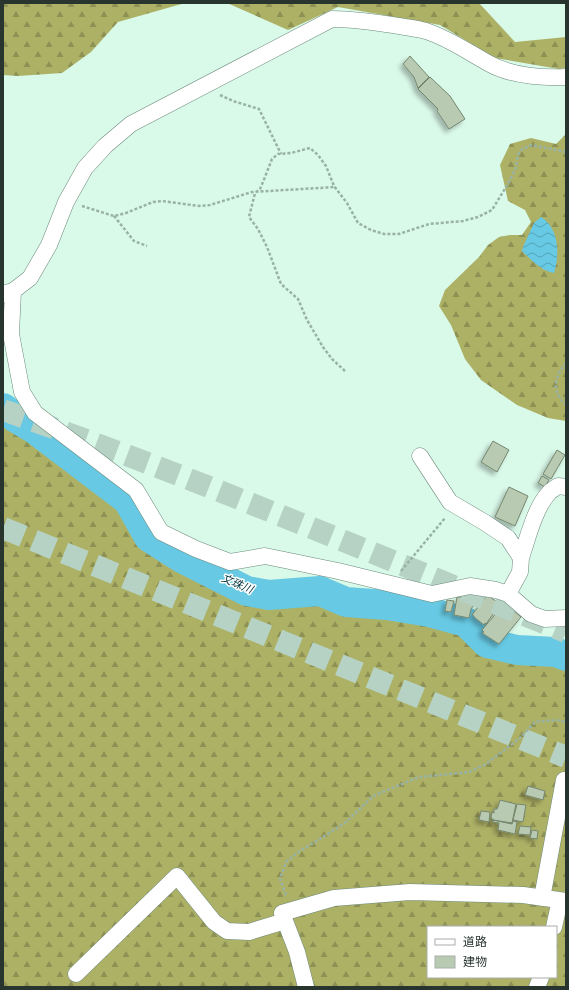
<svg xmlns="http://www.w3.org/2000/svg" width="569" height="990" viewBox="0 0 569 990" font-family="'DejaVu Sans','Noto Sans JP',sans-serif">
  <defs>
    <pattern id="forest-firs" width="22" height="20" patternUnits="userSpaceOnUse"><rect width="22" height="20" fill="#adb165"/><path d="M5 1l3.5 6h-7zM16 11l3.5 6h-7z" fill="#8d9154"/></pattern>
    <pattern id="water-waves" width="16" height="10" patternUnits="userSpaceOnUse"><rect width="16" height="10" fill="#67c9e3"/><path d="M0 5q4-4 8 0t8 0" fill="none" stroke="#55a4b8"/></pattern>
    <filter id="shadow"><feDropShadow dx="-3.5" dy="3.5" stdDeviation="2" flood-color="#0004"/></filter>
  </defs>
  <rect width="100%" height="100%" fill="#d9f9e9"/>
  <path fill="url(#forest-firs)" fill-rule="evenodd" d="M3,3H185L118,22L91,52L62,73L18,76L3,75Z
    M227,3H479L515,42L566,37V68L559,69L495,58L440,25L338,7L288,30Z
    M566,134V421L548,418L517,405L481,380L465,359L451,325L439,306L445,290L479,257L488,245L499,237L510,235H522L531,222L525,210L508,201L500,165L510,144L531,138L556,144Z
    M3,419L70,466L122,508L145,544L208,576L243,597L270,602L320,594L342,607L412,612L440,618L465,627L479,642L491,646L558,656L566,659V987H3ZM428,927H556V977H428Z"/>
  <path fill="url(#water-waves)" d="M541,217C559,228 560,255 554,273C542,271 531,260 522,251L523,247L534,223Z"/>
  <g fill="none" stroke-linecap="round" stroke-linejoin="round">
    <path stroke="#67c9e3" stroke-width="30" d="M3,408L16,418L36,430L128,500L149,537L182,558L247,591L269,595L320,591L346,602L387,605L429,612L466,622L487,643L517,650L555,652L566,656"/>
  </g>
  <path fill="#b8cbb2" stroke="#75866e" filter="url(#shadow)" d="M410,56L429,77L418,88L414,77L403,64Z
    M430,77L450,96L465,119L449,129L437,111L438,109L418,89Z
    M493,441L509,450L497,472L481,462Z
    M557,450L565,455L551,479L543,474Z
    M542,476L549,480L545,487L538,483Z
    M509,487L528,496L515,526L495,517Z
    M463,595L478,599L471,609L469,618L454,615L457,597H462Z
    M487,595L500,604L486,624L485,623L484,625L474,617V616L472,615Z
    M447,600L454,601L451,612L445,611Z
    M504,604L505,605L506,604L521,617L499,644L482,633L484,632L482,630Z
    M528,786L545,791L543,800L525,795Z
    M500,800L516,804L512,823L493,820L491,817L492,812L494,813V809H497L498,807Z
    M517,804L526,805L523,822L513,820Z
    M481,811L490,812L489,822L479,820Z
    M493,820L512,824L513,821L517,822L515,834L498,830L499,823L493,822Z
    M520,826L531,827L530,835L518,834Z
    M532,830L538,831L537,839L530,838Z"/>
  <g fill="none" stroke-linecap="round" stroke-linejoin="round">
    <path stroke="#b6d2c4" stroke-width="22" stroke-dasharray="22 11" stroke-linecap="butt" d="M3,410C194,477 379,556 566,632
      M3,528L566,757"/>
    <g stroke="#6b897b" stroke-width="17">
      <path id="minor" d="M13,291L11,334L22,392L35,413L136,490L161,532L196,549L230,562L265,556L338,571L432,594L470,586L496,590L508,594L531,614L545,619L566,618
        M3,294L13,291L30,278L49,245L66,202L85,168L105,146L131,124L332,19C356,19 381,23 405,27C412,28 419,29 426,31C448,38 468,52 488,63C511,76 540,78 566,77
        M420,456L450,502L484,522L508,538L521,558L520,572L508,594
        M521,558C527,540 535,508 548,494C550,491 554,489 558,486L566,487
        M542,898L564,780
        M554,927L560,900
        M76,974L177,876L214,922L227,931L249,932L285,921
        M306,987L297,952L282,913L334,898L410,892L523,895L566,901
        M537,987L541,977"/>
    </g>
    <path stroke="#99b2a6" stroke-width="2.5" stroke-dasharray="3 2" stroke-linecap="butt" d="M220,95L233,101L259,109L281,154
      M82,206L114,216L126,213L153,202L162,201L199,206L210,205L252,192L335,187
      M114,216L134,241L147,246
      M566,363C554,378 551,390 566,405
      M345,371L332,359L323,347L307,320L298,299L281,284L267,247L258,229L249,217L255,193L260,189L263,182L272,159L278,154L291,153L310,148L318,155L326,166L334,186L347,203L358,223L371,230L384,234H399L429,224L463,221L478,217L492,210L509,182L516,167L518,155L521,150L531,145L566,152
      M401,571L445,518
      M286,895L280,879L286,862L298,852L320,839L346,822L373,796L419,777L469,772L486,764L520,738L535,722L556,720L566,722"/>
    <use href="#minor" stroke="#fff" stroke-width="16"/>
  </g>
  <g text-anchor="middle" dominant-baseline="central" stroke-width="3" stroke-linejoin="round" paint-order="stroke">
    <g font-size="11" font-style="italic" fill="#043540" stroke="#fff">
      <text transform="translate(237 584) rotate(23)">文珠川</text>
    </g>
  </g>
  <rect width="569" height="990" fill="none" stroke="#28352f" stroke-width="8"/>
  <rect x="427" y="926" width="130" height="52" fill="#ffffff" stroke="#a9aeac"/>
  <rect x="435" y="939" width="20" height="6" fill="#ffffff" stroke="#a9aeac"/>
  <text x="463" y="946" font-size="12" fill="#28352f">道路</text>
  <rect x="435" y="956" width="20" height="12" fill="#b8cbb2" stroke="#a9aeac"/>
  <text x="463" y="966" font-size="12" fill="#28352f">建物</text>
</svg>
